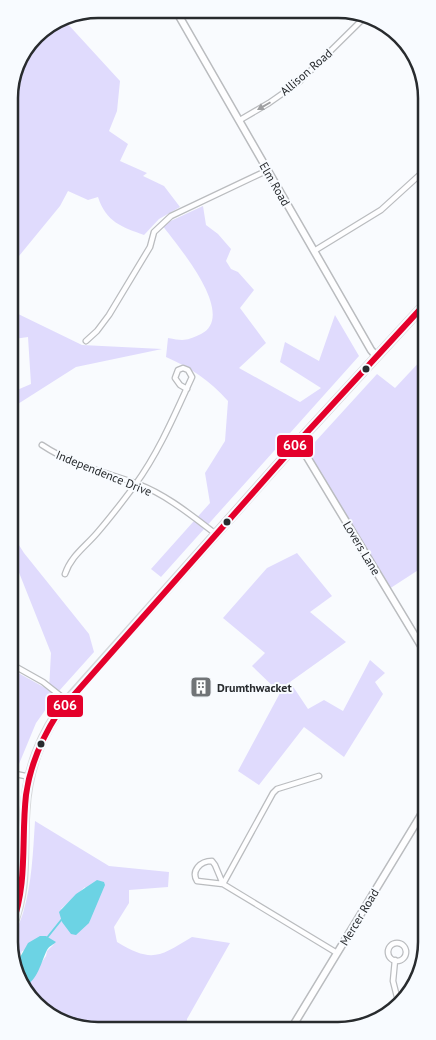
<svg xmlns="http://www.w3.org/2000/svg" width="436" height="1040" viewBox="0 0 436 1040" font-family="'PT Sans',sans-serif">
  <rect width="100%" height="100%" fill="#f9fbfe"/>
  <path fill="#e0dbfd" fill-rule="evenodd" d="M65,21L120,81L117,111L109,131L128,144L120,161L147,173L143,176L164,186L180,207L159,219L144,235C122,227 106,222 98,197L88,200L68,191L60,206L10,267L9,92L18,58L39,31Z
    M203,206L206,225L218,234L231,249L226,261L231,269L238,272L254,290L240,308L266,343L239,368L300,402L321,388L280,362L285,342L319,361L335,315L359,356L161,577L151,569L210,503L205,473L225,441L228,401C209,380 191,368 166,357L168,338C184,341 186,341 201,334C238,315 177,245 162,225Z
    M12,311L82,345L162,349L76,367L10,409V393L31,384L28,337L14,339L10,330V313Z
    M425,356L426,565L386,591L304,454L377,374L395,388Z
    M10,531L24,553L89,634L94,652L59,691L36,723L19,764L11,763V669L49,690L51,653L16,565L10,558Z
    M297,553L332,596L310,612L346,642L290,682L308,709L324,700L343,711L370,660L385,673L375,682L383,694L344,757L304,727L259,785L238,771L280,693L252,666L265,653L223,618L267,568Z
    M35,821L109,866L169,872L168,887L129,890V903L114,927L117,942C152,963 159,957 192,937L230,943L187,1019V1029L81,1030L33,1002L24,987L46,956L47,951L54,944L22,951L14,968C4,950 18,930 23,913C32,883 33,852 35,821ZM85,887L91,916L89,923L61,909Z"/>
  <path fill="#6cd3e4" d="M97,880L104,882L105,885L89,923L76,935L71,934L62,922L59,912L76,894Z
    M40,936H46L56,942C53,945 49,946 47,950C41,962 38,980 24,987L14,968L28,943Z"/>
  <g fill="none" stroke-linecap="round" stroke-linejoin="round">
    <path stroke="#6cd3e4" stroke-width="2" d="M46,939L62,919"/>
    <g stroke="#babcbf" stroke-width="7">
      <path id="street" d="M240,120L269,103L299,82L366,16
        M314,251L381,210L425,170
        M86,341L97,331L109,315L150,247L154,232L171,216L268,170
        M42,445C72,465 105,472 138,484C167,495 192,516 216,534
        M65,574C71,556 85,547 97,533C110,518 123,501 135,485C159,452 175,414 192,377L188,370L183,368L178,370L175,378L180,385L187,389
        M11,664L43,682L67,701
        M11,773L30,777
        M223,884L215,865L212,861C200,861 191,871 197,881L223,884L337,953
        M223,884L273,793L277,789L319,776
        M388 952a9 9 0 1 1 18 0a9 9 0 1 1-18 0Z
        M395,960L393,981L399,1005"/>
    </g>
    <g stroke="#babcbf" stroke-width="9">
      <path id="secondary" d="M175,9L371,350L377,357
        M298,442L426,654
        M291,1029L427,805"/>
    </g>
    <g stroke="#d6d7d9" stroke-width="11">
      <path id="highway" d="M12,925C28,889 22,850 25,811C27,771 41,732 67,701L298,442L425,304"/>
    </g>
    <use href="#street" stroke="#fefeff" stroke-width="4.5"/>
    <use href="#secondary" stroke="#fefeff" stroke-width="6"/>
    <use href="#highway" stroke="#d5dfe4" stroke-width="9"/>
    <g stroke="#f8fbff" stroke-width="10">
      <path id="bus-1" d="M12,925C28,883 21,839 26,795C30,765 42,738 58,713L298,442L425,304"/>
    </g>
    <use href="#bus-1" stroke="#e4002b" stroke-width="6"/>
  </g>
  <defs><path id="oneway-solid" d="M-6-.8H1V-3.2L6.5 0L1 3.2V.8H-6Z" transform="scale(1.25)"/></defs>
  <use fill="#9e9fa1" href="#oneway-solid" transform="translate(264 106) rotate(150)"/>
  <defs>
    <g id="building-square" transform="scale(1.125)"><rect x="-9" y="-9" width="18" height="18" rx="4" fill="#717477" stroke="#f8fbff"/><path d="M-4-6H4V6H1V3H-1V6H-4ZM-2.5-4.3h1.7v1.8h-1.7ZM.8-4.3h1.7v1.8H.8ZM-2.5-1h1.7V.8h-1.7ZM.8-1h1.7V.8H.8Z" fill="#fff"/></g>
  </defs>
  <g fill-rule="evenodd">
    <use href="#building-square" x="201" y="687"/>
  </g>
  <g fill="#282b2e" stroke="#f8fbff" stroke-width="2">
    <circle cx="366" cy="369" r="4.5"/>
    <circle cx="227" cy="522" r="4.5"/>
    <circle cx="41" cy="744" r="4.5"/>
  </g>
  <g text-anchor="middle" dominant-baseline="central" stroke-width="4" stroke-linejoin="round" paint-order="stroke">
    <g font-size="12" fill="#282b2e" stroke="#f8fbff">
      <text transform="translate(306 72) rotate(-41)">Allison Road</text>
      <text transform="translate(275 184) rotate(60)">Elm Road</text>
      <text transform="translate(104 473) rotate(22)">Independence Drive</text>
      <text transform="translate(362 548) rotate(59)">Lovers Lane</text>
      <text transform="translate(359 917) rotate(-59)">Mercer Road</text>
    </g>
    <g font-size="12" font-weight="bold" fill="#282b2e" stroke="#f8fbff" text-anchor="start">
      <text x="217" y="687">Drumthwacket</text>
    </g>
  </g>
  <path d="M0 0H436V1040H0ZM98 18H338A80 80 0 0 1 418 98V942A80 80 0 0 1 338 1022H98A80 80 0 0 1 18 942V98A80 80 0 0 1 98 18Z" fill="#f8fbff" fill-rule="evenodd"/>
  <path fill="none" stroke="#282b2e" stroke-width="2.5" d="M98 18H338A80 80 0 0 1 418 98V942A80 80 0 0 1 338 1022H98A80 80 0 0 1 18 942V98A80 80 0 0 1 98 18Z"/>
  <g stroke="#f8fbff" stroke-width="2">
    <rect x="276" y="434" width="38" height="24" rx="5" fill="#e4002b"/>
    <rect x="46" y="694" width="38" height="24" rx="5" fill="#e4002b"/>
  </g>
  <g font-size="14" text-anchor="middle" font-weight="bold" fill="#fff">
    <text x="295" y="450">606</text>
    <text x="65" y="710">606</text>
  </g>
</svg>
